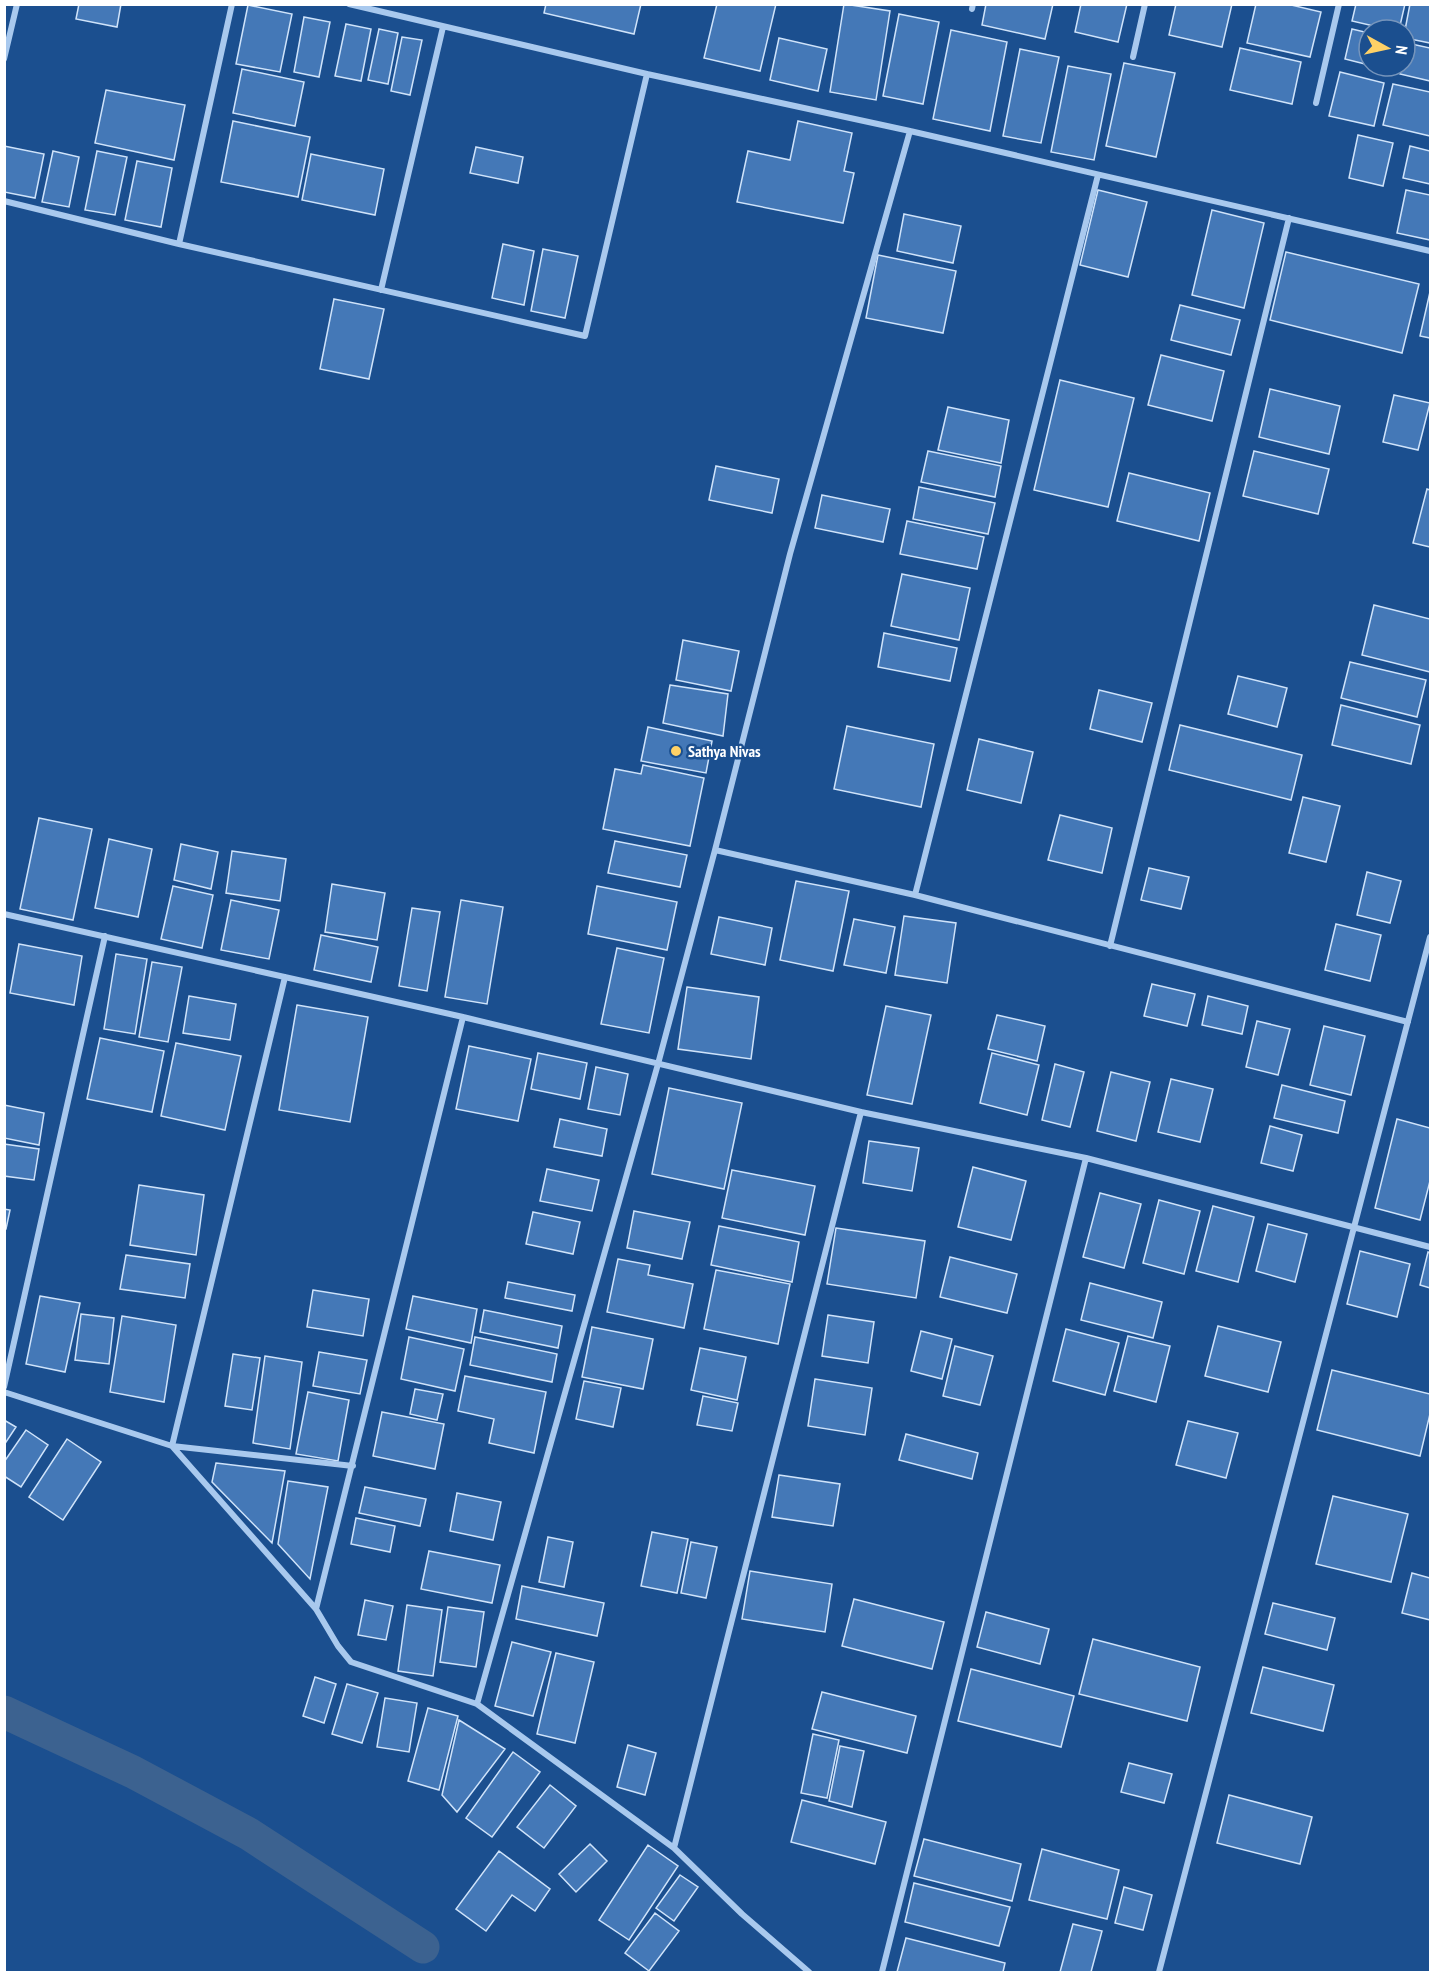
<svg xmlns="http://www.w3.org/2000/svg" width="1435" height="1977" viewBox="0 0 1435 1977" font-family="'PT Sans Narrow',sans-serif">
  <rect width="100%" height="100%" fill="#1b4f8f"/>
  <g fill="none" stroke-linecap="round" stroke-linejoin="round">
    <path stroke="#3c6290" stroke-width="33" d="M4,1712L133,1772L249,1834L423,1947"/>
  </g>
  <path fill="#4478b7" stroke="#cfe3fa" stroke-width="1.5" d="M79,4H121L117,27L76,19Z
    M546,4H641L634,34L544,13Z
    M717,4H776L760,71L704,58Z
    M844,4L890,11L876,100L830,92Z
    M986,4H1053L1045,39L982,25Z
    M1081,4H1127L1118,42L1075,32Z
    M1176,4H1232L1222,47L1169,35Z
    M1256,4H1287L1321,12L1310,57L1247,43Z
    M1356,4H1405L1399,30H1391L1352,21Z
    M1410,4H1430V43L1405,38V30Z
    M248,5L292,14L280,72L236,64Z
    M899,14L939,22L923,104L883,96Z
    M304,17L330,22L319,77L294,72Z
    M346,24L371,29L361,81L335,76Z
    M379,29L398,33L388,84L368,80Z
    M1352,29L1369,33V65L1345,59Z
    M951,30L1007,42L990,131L933,119Z
    M402,37L422,40L410,95L391,91Z
    M779,38L827,49L818,91L770,80Z
    M1407,43L1430,48V81L1400,74L1402,66H1405Z
    M1240,48L1301,62L1292,104L1230,90Z
    M1020,49L1059,57L1041,143L1003,136Z
    M1124,63L1175,73L1156,157L1106,146Z
    M1068,66L1111,74L1094,160L1051,152Z
    M242,69L304,82L295,126L233,113Z
    M1340,72L1384,83L1374,126L1329,116Z
    M1393,84L1430,92V136L1383,125Z
    M106,90L185,105L174,160L95,143Z
    M233,121L310,137L298,197L221,182Z
    M798,121L852,133L844,171L854,173L843,223L737,202L748,151L790,160Z
    M1358,135L1393,143L1383,186L1349,178Z
    M4,146L44,154L35,198L4,192Z
    M1410,146L1430,151V184L1403,178Z
    M476,147L523,157L518,183L470,173Z
    M53,151L79,157L69,207L42,202Z
    M97,151L127,157L115,215L85,210Z
    M311,154L384,169L375,215L302,200Z
    M137,161L172,168L161,227L125,220Z
    M1098,190L1147,202L1128,277L1080,265Z
    M1406,190L1430,195V240L1397,233Z
    M1212,210L1264,223L1244,308L1192,295Z
    M904,214L961,226L953,263L897,251Z
    M503,244L534,251L524,305L492,298Z
    M543,249L578,256L565,318L531,311Z
    M1286,252L1419,284L1402,353L1270,320Z
    M878,255L956,271L943,333L866,318Z
    M1430,292V338L1420,336Z
    M334,299L384,309L369,379L320,369Z
    M1180,305L1240,320L1231,355L1171,340Z
    M1161,355L1224,371L1212,421L1148,405Z
    M1060,380L1134,398L1108,507L1034,490Z
    M1270,389L1340,406L1329,454L1259,437Z
    M1394,395L1430,403L1418,450L1383,442Z
    M948,407L1009,420L1001,463L938,450Z
    M928,451L1001,466L995,497L921,482Z
    M1254,451L1329,469L1318,514L1243,496Z
    M716,466L779,479L772,513L709,500Z
    M1129,473L1210,493L1199,541L1117,521Z
    M919,487L995,503L988,534L913,519Z
    M1427,489L1430,490V547L1413,543Z
    M822,495L890,509L883,542L815,528Z
    M907,521L984,537L977,569L900,554Z
    M902,574L970,588L959,640L891,626Z
    M1374,605L1430,619V672L1362,655Z
    M884,633L957,648L950,681L878,667Z
    M683,640L739,651L731,691L676,680Z
    M1350,662L1426,680L1417,717L1341,698Z
    M1238,676L1287,688L1277,727L1228,714Z
    M670,685L728,694L723,736L663,723Z
    M1099,690L1152,703L1142,742L1090,729Z
    M1341,705L1420,725L1411,764L1332,745Z
    M1180,725L1302,755L1291,800L1169,770Z
    M847,726L934,744L921,807L834,789Z
    M648,727L712,741L706,773L641,761Z
    M979,739L1033,752L1021,803L967,790Z
    M643,765L704,778L690,846L603,829L615,769L641,774Z
    M1303,797L1340,806L1326,862L1289,853Z
    M1060,815L1112,828L1102,873L1048,860Z
    M39,818L92,829L73,920L20,909Z
    M109,839L152,849L138,917L95,908Z
    M615,841L687,855L680,887L608,873Z
    M181,844L218,852L211,889L174,880Z
    M232,851L286,859L280,901L226,893Z
    M1149,868L1189,877L1181,909L1141,900Z
    M1367,872L1401,881L1390,923L1357,915Z
    M796,881L849,891L833,971L780,960Z
    M332,884L385,893L377,940L325,932Z
    M173,886L213,895L202,948L161,939Z
    M597,886L677,902L667,950L588,934Z
    M231,900L279,910L269,959L221,950Z
    M461,900L503,907L487,1004L445,997Z
    M412,908L440,912L427,991L399,986Z
    M904,916L956,923L947,983L895,975Z
    M719,917L772,928L765,965L711,954Z
    M854,919L895,927L886,973L844,965Z
    M1336,924L1381,935L1370,981L1325,970Z
    M321,935L378,947L371,982L314,970Z
    M19,944L82,956L74,1005L10,993Z
    M617,948L664,958L649,1033L601,1024Z
    M116,954L147,959L135,1034L104,1029Z
    M152,962L182,967L168,1042L139,1037Z
    M1152,984L1195,994L1187,1026L1144,1016Z
    M687,987L759,997L751,1059L678,1049Z
    M189,996L236,1004L230,1040L183,1033Z
    M1208,996L1248,1006L1242,1034L1202,1025Z
    M297,1005L368,1017L350,1122L279,1110Z
    M886,1006L931,1015L912,1104L867,1095Z
    M997,1015L1045,1026L1037,1061L988,1049Z
    M1257,1021L1290,1029L1278,1075L1246,1067Z
    M1324,1026L1365,1036L1351,1095L1310,1085Z
    M100,1038L164,1051L152,1112L87,1099Z
    M176,1043L241,1056L225,1130L161,1116Z
    M469,1046L531,1059L518,1121L456,1109Z
    M538,1053L587,1063L580,1099L531,1089Z
    M992,1053L1039,1065L1027,1115L980,1103Z
    M1055,1064L1084,1072L1070,1127L1042,1120Z
    M596,1067L628,1074L620,1115L588,1109Z
    M1111,1072L1150,1082L1136,1141L1097,1131Z
    M1171,1079L1213,1089L1200,1142L1158,1132Z
    M1282,1085L1345,1101L1338,1133L1274,1118Z
    M669,1088L742,1103L724,1189L652,1174Z
    M4,1105L44,1113L39,1145L4,1138Z
    M560,1119L607,1129L602,1156L554,1147Z
    M1397,1119L1430,1128V1181L1420,1220L1375,1208Z
    M1270,1126L1302,1135L1293,1171L1261,1163Z
    M869,1141L919,1148L912,1191L863,1183Z
    M4,1144L39,1149L34,1180L4,1176Z
    M973,1167L1026,1181L1011,1240L958,1227Z
    M547,1169L599,1180L592,1211L540,1201Z
    M732,1170L815,1186L805,1235L722,1218Z
    M139,1185L204,1195L196,1255L130,1245Z
    M1100,1193L1141,1204L1124,1268L1083,1257Z
    M1159,1200L1200,1211L1184,1274L1143,1263Z
    M1213,1206L1254,1217L1238,1282L1196,1271Z
    M4,1209L10,1210L6,1229H4Z
    M634,1211L690,1222L682,1259L627,1248Z
    M533,1212L580,1222L573,1254L526,1244Z
    M1268,1224L1307,1234L1295,1282L1256,1271Z
    M719,1226L799,1242L792,1282L711,1265Z
    M836,1228L925,1241L916,1298L827,1284Z
    M1360,1251L1410,1264L1397,1317L1347,1304Z
    M1428,1252L1430,1253V1288L1420,1285Z
    M126,1255L190,1264L185,1298L120,1289Z
    M950,1257L1017,1274L1007,1313L940,1297Z
    M618,1259L650,1265L648,1275L693,1284L684,1328L607,1312Z
    M716,1270L790,1284L778,1344L704,1329Z
    M508,1282L575,1295L572,1311L505,1298Z
    M1090,1283L1162,1302L1153,1338L1081,1320Z
    M313,1290L369,1299L363,1336L307,1327Z
    M40,1296L80,1303L65,1372L26,1364Z
    M413,1296L477,1309L471,1343L406,1329Z
    M484,1310L562,1326L558,1348L480,1332Z
    M81,1314L114,1318L109,1364L75,1360Z
    M828,1315L874,1322L868,1363L822,1356Z
    M122,1316L176,1325L164,1402L110,1392Z
    M1218,1326L1281,1342L1268,1392L1205,1376Z
    M592,1327L653,1339L643,1389L582,1377Z
    M1066,1329L1119,1343L1105,1395L1053,1381Z
    M921,1331L952,1339L942,1379L911,1371Z
    M1128,1336L1170,1346L1156,1402L1114,1391Z
    M409,1337L464,1349L455,1391L401,1379Z
    M475,1337L557,1354L552,1382L470,1365Z
    M955,1346L993,1356L980,1405L943,1396Z
    M700,1348L746,1357L737,1400L691,1390Z
    M319,1352L367,1360L360,1394L313,1386Z
    M233,1354L260,1358L252,1410L225,1406Z
    M265,1356L302,1362L290,1449L253,1443Z
    M1332,1370L1430,1394V1414L1420,1456L1317,1430Z
    M465,1376L546,1392L534,1453L489,1443L494,1419L458,1411Z
    M815,1379L872,1388L865,1435L808,1426Z
    M584,1381L621,1388L613,1427L576,1419Z
    M415,1389L443,1394L437,1420L410,1414Z
    M308,1392L349,1400L338,1461L296,1454Z
    M703,1396L738,1403L732,1431L697,1425Z
    M382,1412L444,1424L435,1469L373,1456Z
    M4,1420L16,1427L4,1445Z
    M1188,1421L1238,1433L1226,1478L1176,1465Z
    M26,1430L48,1445L21,1487L4,1476V1462Z
    M906,1434L978,1453L972,1479L899,1460Z
    M67,1439L101,1462L63,1520L29,1497Z
    M216,1463L285,1471L272,1543L212,1482Z
    M779,1475L840,1484L833,1526L772,1517Z
    M288,1481L328,1487L310,1579L278,1544Z
    M365,1487L426,1499L420,1526L359,1513Z
    M457,1493L501,1502L493,1540L450,1531Z
    M1333,1496L1408,1514L1391,1582L1316,1564Z
    M356,1518L395,1526L390,1552L351,1544Z
    M652,1532L688,1539L677,1593L641,1586Z
    M548,1537L573,1542L564,1587L539,1582Z
    M691,1542L717,1547L706,1598L681,1593Z
    M429,1551L500,1565L492,1603L421,1589Z
    M750,1571L832,1584L825,1632L742,1619Z
    M1412,1573L1430,1578V1620L1402,1613Z
    M522,1586L604,1603L597,1636L516,1619Z
    M854,1599L944,1622L932,1669L842,1646Z
    M365,1600L393,1606L386,1640L358,1635Z
    M1273,1603L1335,1618L1327,1650L1265,1634Z
    M407,1605L442,1610L433,1676L398,1671Z
    M448,1607L484,1612L476,1667L440,1662Z
    M986,1612L1049,1629L1040,1664L977,1647Z
    M1093,1639L1200,1667L1187,1721L1079,1694Z
    M512,1642L551,1652L533,1716L495,1706Z
    M556,1653L594,1662L575,1743L537,1734Z
    M1263,1667L1334,1685L1323,1731L1251,1713Z
    M971,1669L1074,1696L1061,1747L958,1721Z
    M315,1677L336,1684L324,1723L303,1716Z
    M347,1684L378,1693L362,1743L332,1734Z
    M822,1692L916,1716L907,1753L812,1729Z
    M385,1698L417,1703L409,1752L377,1747Z
    M428,1708L458,1716L439,1790L408,1781Z
    M459,1720L505,1749L457,1812L442,1795Z
    M813,1734L839,1740L827,1798L801,1793Z
    M628,1745L656,1753L645,1795L617,1787Z
    M840,1746L864,1751L852,1807L829,1801Z
    M513,1752L540,1772L492,1837L466,1818Z
    M1129,1763L1172,1774L1164,1803L1121,1792Z
    M550,1785L576,1806L544,1848L517,1827Z
    M1229,1795L1312,1817L1300,1864L1217,1843Z
    M802,1800L886,1822L875,1864L791,1842Z
    M924,1839L1021,1864L1012,1901L914,1876Z
    M590,1844L607,1861L576,1892L559,1874Z
    M648,1845L678,1866L629,1940L599,1920Z
    M1042,1849L1119,1870L1107,1919L1029,1900Z
    M499,1851L550,1889L535,1911L512,1895L486,1931L456,1909Z
    M680,1875L698,1887L674,1921L656,1908Z
    M914,1883L1010,1907L999,1946L905,1922Z
    M1124,1887L1152,1895L1143,1930L1115,1923Z
    M655,1913L679,1931L649,1971L625,1953Z
    M1073,1924L1102,1931L1091,1972H1060Z
    M906,1938L1005,1963L1003,1972H897Z"/>
  <g fill="none" stroke-linecap="round" stroke-linejoin="round">
    <path stroke="#a9c9ee" stroke-width="6" d="M349,4L647,74L910,131L1430,251
      M972,9L973,4
      M1133,57L1145,4
      M4,59L17,4
      M1316,103L1339,4
      M4,201L179,244L585,336L647,74
      M179,244L232,4
      M381,290L443,27
      M715,850L915,895L1408,1022
      M915,895L1098,175
      M4,914L463,1017L861,1112L1086,1158L1430,1247
      M1110,946L1289,218
      M285,977L172,1446L353,1466
      M4,1387L105,936
      M4,1392L172,1446L316,1609L338,1646L351,1662L477,1704L674,1848L742,1914L809,1972
      M316,1609L463,1017
      M477,1704L658,1064L715,850L790,554L910,131
      M674,1848L861,1112
      M882,1972L1086,1158
      M1159,1972L1430,937"/>
  </g>
  <circle fill="#ffd166" stroke="#1b4f8f" stroke-width="2" cx="676" cy="751" r="6"/>
  <g text-anchor="middle" dominant-baseline="central" stroke-width="5" stroke-linejoin="round" paint-order="stroke">
    <g font-size="16" font-weight="bold" fill="#fff" stroke="#1b4f8f" text-anchor="start">
      <text x="688" y="751">Sathya Nivas</text>
    </g>
  </g>
  <rect width="1435" height="1977" fill="none" stroke="#ffffff" stroke-width="12"/>
  <g transform="translate(1387 48) rotate(98)"><circle r="28" fill="#1b4f8f" stroke="#7695bc" stroke-width="1.5"/>
  <path d="M0-4.5L10 22L0 15L-10 22Z" fill="#ffd166"/>
  <text y="-9" font-size="16" font-weight="bold" text-anchor="middle" fill="#ffffff">N</text>
  </g>
</svg>
